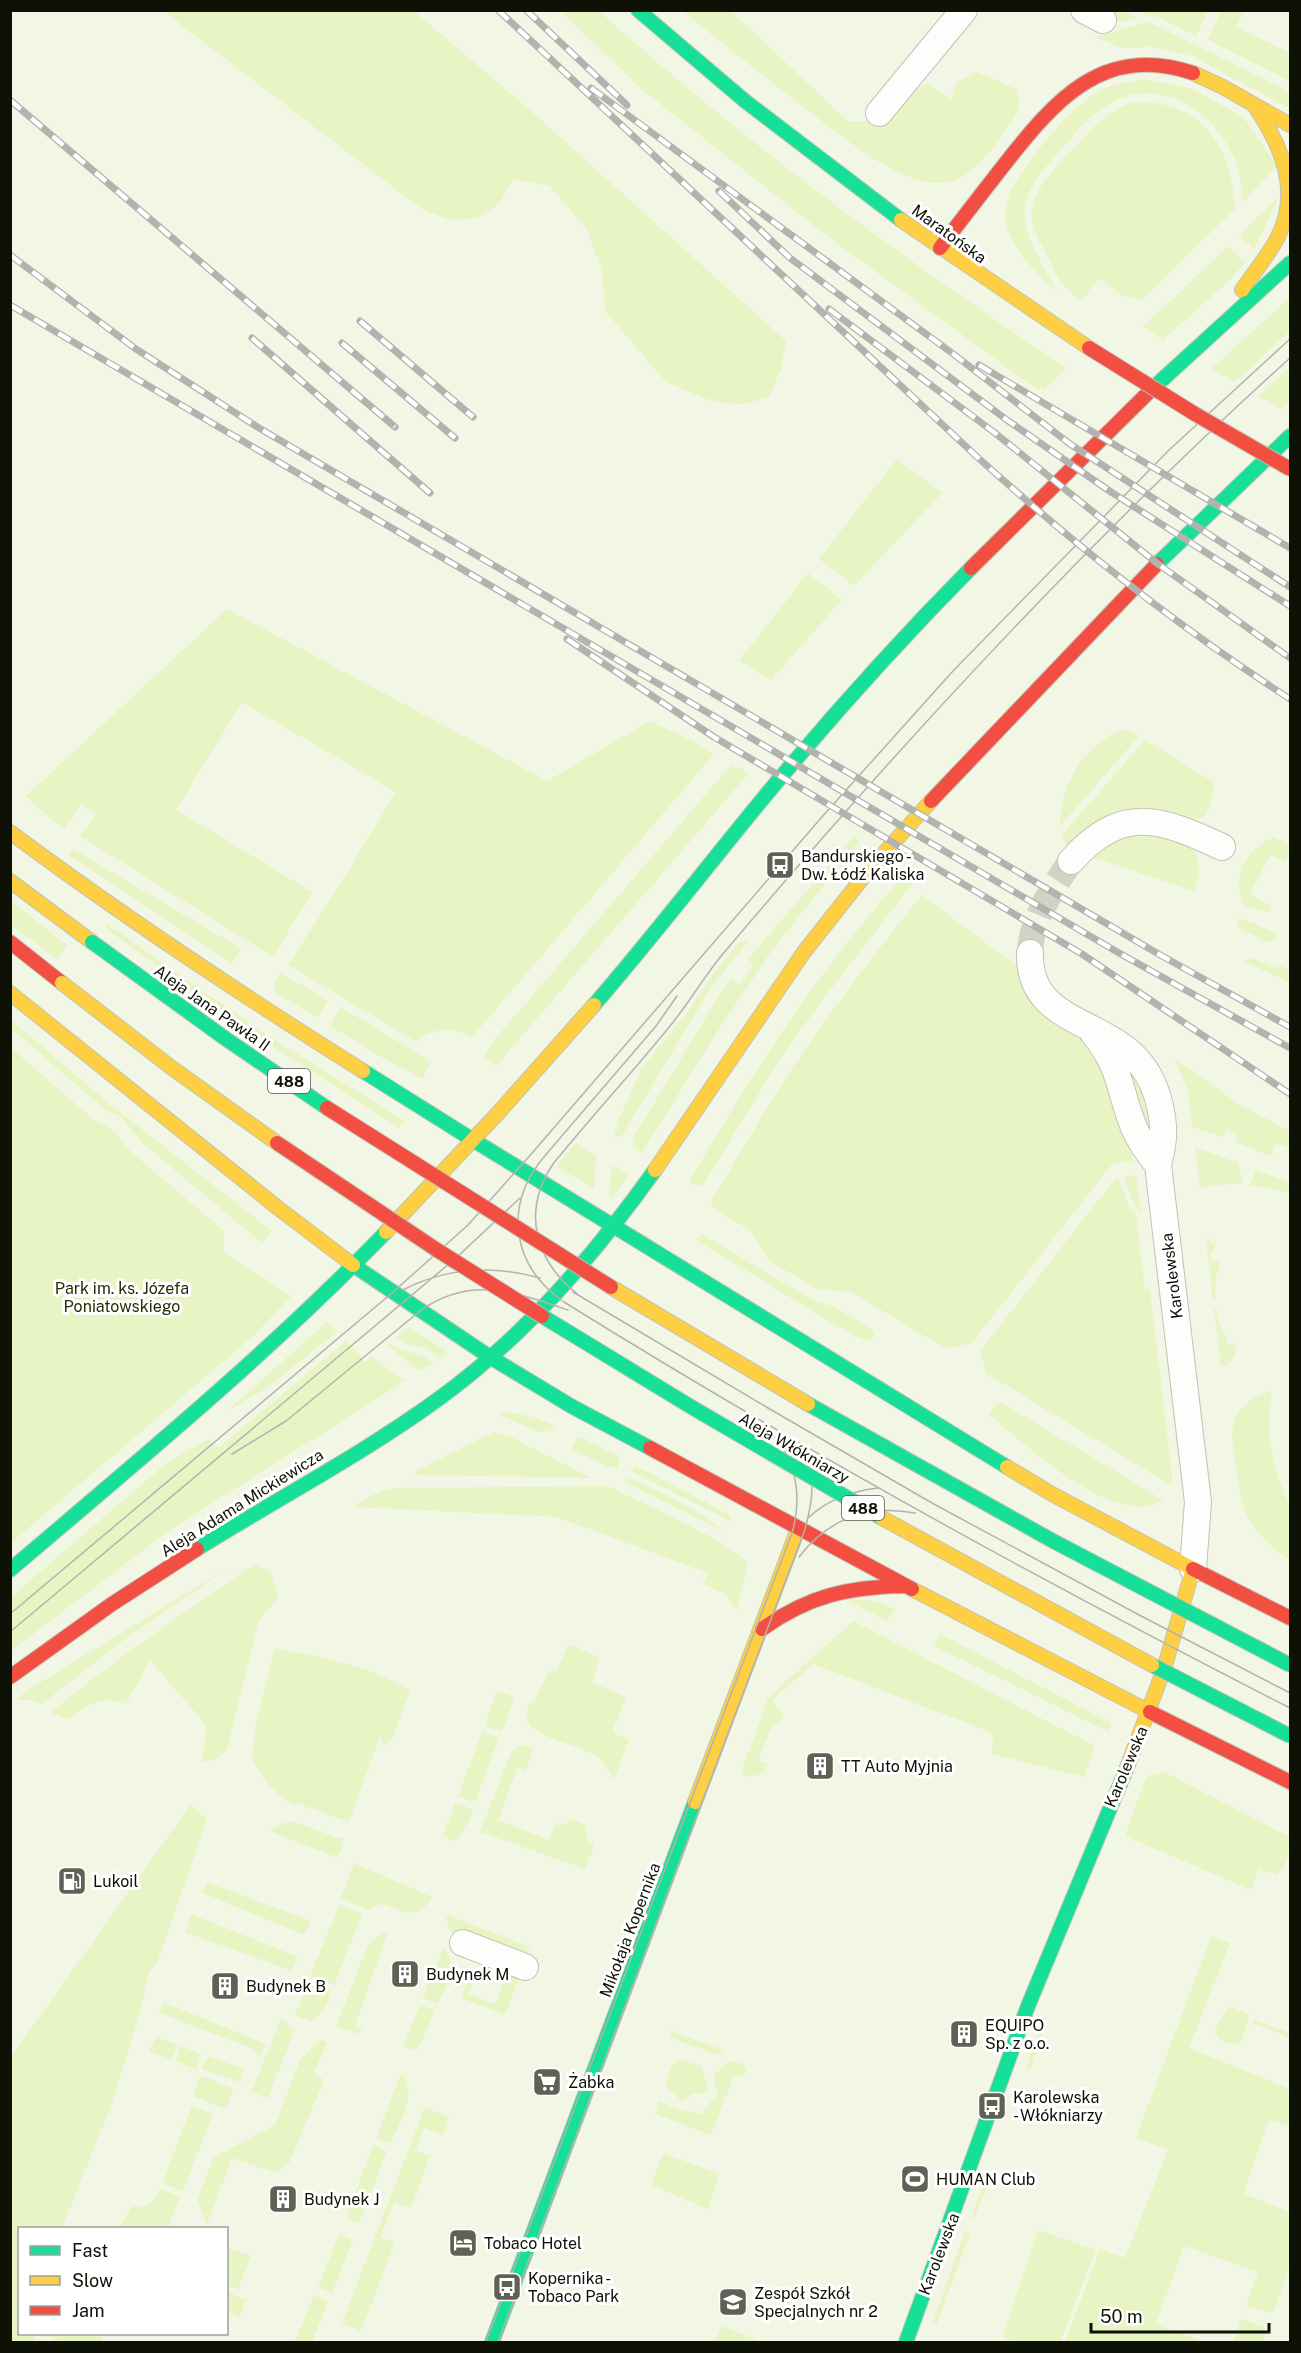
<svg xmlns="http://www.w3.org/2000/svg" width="1301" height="2353" viewBox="0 0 1301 2353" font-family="'Public Sans',sans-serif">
  <rect width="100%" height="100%" fill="#f2f6e5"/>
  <path fill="#e9f4c5" d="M1143,10H1208V11L1196,36L1155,16L1150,17L1142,13Z
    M163,11H414L530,110L786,341L781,369L769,397L744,404L714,402L666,382L605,311L602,271L587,229L549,186L513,179L499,204L476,218L450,220L423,210Z
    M561,11H599C744,142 904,260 1067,368L1044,390L1041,387L1038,390L831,239L640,88Z
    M683,11H731L848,121L879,122L926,83L951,99L957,82L977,72L1018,90C1018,96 1020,106 1017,112C1012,125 999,138 991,150C978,167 961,183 939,183C896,184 834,130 801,105C761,74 721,43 683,11Z
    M1112,11H1122L1139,18L1108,24L1115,12Z
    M1221,11H1244L1236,27L1290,53V81L1208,40Z
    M1149,22L1290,92V109L1192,56L1151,47L1122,48L1095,37Z
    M1143,79L1182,86L1195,90L1237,114L1247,122L1277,166L1243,202C1242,186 1240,171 1234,157C1216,116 1170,82 1124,97C1096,106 1077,132 1058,153C1041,172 1022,193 1025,221C1027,241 1047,272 1057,291C1039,278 1009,245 1006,222C1005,212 1007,200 1011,190C1024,163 1073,105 1099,91C1114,84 1127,82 1143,79Z
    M1135,102C1201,100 1233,147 1235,209L1140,301L1122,295L1098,278L1082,301C1061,286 1058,277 1047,255C1042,246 1036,236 1033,226C1024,194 1058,166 1077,145C1094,126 1109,109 1135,102Z
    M1279,196L1254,250L1239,235Z
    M1228,246L1245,262L1232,278L1163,340L1143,327Z
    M1290,297V331L1235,382L1211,369Z
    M1290,367V400L1281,409L1258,396Z
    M897,459L942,493L854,586L819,559Z
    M808,573L842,600L771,680L739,661Z
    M227,609L547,781L650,721L701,745L714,754L472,1037C451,1027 434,1027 416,1042L288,965L329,902L396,792L242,702L176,810L312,892L273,957L80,836L96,814L81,805L64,829L44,813L26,796Z
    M1124,729L1139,736L1060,826C1061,782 1083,746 1124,729Z
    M1145,740L1215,783L1210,806L1206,815C1189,827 1167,809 1147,810C1136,811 1081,841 1067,848L1062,835Z
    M732,764L749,773L496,1066L483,1058L495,1039Z
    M1131,834C1153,834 1196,835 1199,864C1200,873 1196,883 1195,892L1090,856L1109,842Z
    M853,837L860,841L772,950L717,1032L642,1153L634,1148L632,1140L721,992L731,978L739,984L754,966L748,959Z
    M1274,837L1289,845L1290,853L1285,862L1270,855L1250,894L1272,906L1270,911L1265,912L1244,905C1230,876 1246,849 1274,837Z
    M73,849L242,949L231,964L69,855Z
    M911,867L921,873L817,1007L773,1070L704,1184L697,1186L689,1181C713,1142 736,1102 761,1064C805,994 856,929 911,867Z
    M922,895L1018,967L1023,983L1044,1013L1056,1024L1083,1039L1107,1067L1133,1161L1112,1164L972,1343L946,1349L851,1292L817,1289L768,1260L751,1231L714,1208L711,1201C736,1160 760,1119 785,1079C827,1015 874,954 922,895Z
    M10,900L67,945L57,959L11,925Z
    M1239,919L1256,924L1277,934L1275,939L1267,942L1237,927Z
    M107,924L270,1037L405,1121L399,1128L246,1029L105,928Z
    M741,940L748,942L712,986L623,1134L619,1137H614L619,1119L641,1069L686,1014L714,973Z
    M1253,958L1273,968L1282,966L1290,970V983L1244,961Z
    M281,973L328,1000L317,1018L275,992V983Z
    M341,1007L427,1059L430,1063L423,1079L388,1061L330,1026Z
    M10,1019L112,1106L272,1231L262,1243L140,1141L122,1117L105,1110L11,1028Z
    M11,1048L93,1119L113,1130L130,1151L224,1231V1253L291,1297L253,1336L11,1543Z
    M1175,1059L1242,1106L1290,1131V1148L1276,1143L1271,1156L1235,1142L1238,1134L1227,1129L1223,1137L1192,1127L1188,1092Z
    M1124,1062C1142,1081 1147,1102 1152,1127L1145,1125Z
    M576,1143L596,1156L594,1189L556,1166Z
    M1195,1147L1238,1163L1243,1184H1226L1200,1188Z
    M612,1165L629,1175L612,1198L609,1197Z
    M1256,1170L1290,1183L1289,1193L1250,1185Z
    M1136,1175L1141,1215L1135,1206L1124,1178Z
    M1118,1177L1130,1209L1136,1215L1145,1289H1150L1172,1475V1486L986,1373L980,1351L1115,1179Z
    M702,1234L811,1299L837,1308L876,1332L870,1342L852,1335L696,1240Z
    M1211,1239V1244L1216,1243L1209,1258L1220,1263L1216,1276L1215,1300H1213L1206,1240Z
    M1214,1309H1216L1219,1322L1229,1346L1237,1343L1235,1356L1228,1365L1221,1366Z
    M327,1322L338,1331L267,1388L226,1412Z
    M409,1327L448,1352L440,1358L427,1348L406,1344L395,1338Z
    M347,1340L365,1362L372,1357L405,1381L167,1532L11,1651V1597L169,1461L209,1439L218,1448Z
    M389,1343C403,1354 421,1351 433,1363L421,1372L386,1345Z
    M1272,1390L1269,1417L1270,1442L1276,1471L1290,1507V1561C1276,1550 1260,1538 1251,1522C1241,1507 1240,1490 1237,1473C1230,1430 1224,1408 1272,1390Z
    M1001,1403L1004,1404L1163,1500C1116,1531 1024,1443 988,1414L995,1405Z
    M508,1412L533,1417L554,1425L551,1431L538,1432L498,1414Z
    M494,1432L509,1436L591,1478L415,1475L416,1471Z
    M578,1436L618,1456L619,1462L617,1468L606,1466L571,1449Z
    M636,1466L732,1516L729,1523L721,1516L631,1471Z
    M627,1478C656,1488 702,1511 724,1532L625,1482Z
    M608,1486C638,1501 731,1542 748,1564L737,1609L725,1594L703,1584L708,1573L557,1517L353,1507L380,1491L395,1488Z
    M254,1564L271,1572L279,1595L258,1623L227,1749L217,1758L201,1763L207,1726L150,1660L126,1704C98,1695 90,1704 67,1720L50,1712L128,1652Z
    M228,1568L121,1642L42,1704L32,1700H15L31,1688Z
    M845,1599L875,1601L895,1609L887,1621Z
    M853,1621L1095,1746L1084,1777L992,1754L993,1733L813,1664L772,1700L784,1716L771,1729L758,1760L768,1765L761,1774L749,1777L741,1773L768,1698Z
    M940,1634L1111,1723L1109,1732L934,1646Z
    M569,1644L600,1658L592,1682L626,1697L612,1732L629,1740L614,1780L604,1762L597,1756C582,1747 538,1737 530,1725C525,1718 527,1710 530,1702L533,1703L550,1670L557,1671Z
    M275,1648C317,1656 375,1667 410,1691L391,1741L384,1745L380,1736L349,1822L299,1804L296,1805L283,1798L267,1784L252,1759L256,1722Z
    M497,1691L515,1697L502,1732L485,1725Z
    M482,1732L499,1738L475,1802L458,1796Z
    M521,1744L534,1748L525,1771L518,1767L517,1769L498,1820L549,1840L556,1823L565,1825L572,1819L587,1826L585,1833L588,1835L586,1840L593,1843L594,1846L585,1869L480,1832L511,1753Z
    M1164,1772L1290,1837V1851L1283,1870H1280L1277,1875L1259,1868L1251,1890L1125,1836L1146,1777Z
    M455,1803L473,1809L470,1819L456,1841L443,1836Z
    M191,1804L207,1820L157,1963L149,1972L139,2016L111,2106L62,2228H20V2334H35L33,2342H11V2057Z
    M293,1821L335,1837L344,1838L340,1853L336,1857L269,1831L281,1824Z
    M354,1863L432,1897C418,1922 403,1911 382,1904L367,1910L341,1898Z
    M206,1882L311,1921L304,1935L203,1893Z
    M339,1905L362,1914L334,1985L310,1976Z
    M191,1914L298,1957L292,1971L185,1932Z
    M444,1914L530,1947L524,1959L454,1934L449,1928Z
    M389,1929L355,2025L362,2027L359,2034L336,2027L368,1944Z
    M1211,1936L1230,1943L1189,2048L1290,2089V2127L1269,2120L1243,2194L1290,2212V2266L1274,2310L1270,2313L1246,2305L1258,2272L1184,2246L1156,2324L1204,2342H1065L1100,2249L1125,2258L1168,2150L1136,2138Z
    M443,1948C460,1968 446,1983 438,2004L423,1998Z
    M507,1973L519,1977L505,2015L461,1998L469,1977L474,1979L468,1994L495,2004Z
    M308,1982L331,1991L327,2005L312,2022L295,2015Z
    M163,2002L266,2044L259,2058L251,2048L159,2013Z
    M420,2005L434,2011L421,2044L415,2050L403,2047Z
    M1229,2006L1250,2015L1241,2042L1232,2044L1220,2040L1215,2033L1217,2026Z
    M281,2019L287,2021L286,2026L295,2030L268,2098L251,2092Z
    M1253,2019L1290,2033V2038L1252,2023Z
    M671,2031L723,2050L719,2054H715L669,2037Z
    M1038,2032L1043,2034L1030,2070L1026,2069Z
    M156,2037L178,2045L172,2060L149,2051Z
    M319,2040L327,2042L314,2073L324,2080L289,2163L276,2173L232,2158L207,2224L197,2200L214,2157L275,2125L300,2060Z
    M181,2046L201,2054L196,2070L175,2061Z
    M208,2056L244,2069L240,2082L201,2069Z
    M677,2060H683L702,2067L708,2090L706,2093L692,2094L682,2101L665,2086L671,2067Z
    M729,2061L741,2063L747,2069L743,2077L734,2076L711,2135L655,2114L659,2101L677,2109L701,2114L718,2093L714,2084L715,2074Z
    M401,2073C419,2093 399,2122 391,2143L376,2138Z
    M200,2076L233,2088L226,2109L193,2096Z
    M192,2106L213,2114L183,2191L162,2183Z
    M425,2107L449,2117L443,2135L424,2128L416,2151L430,2156L411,2208L394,2202L380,2237L395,2243L361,2331L342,2323Z
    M373,2145L387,2151L359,2223L346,2218Z
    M663,2153L719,2174L708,2209L651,2185Z
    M984,2182L988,2184L975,2218L971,2217Z
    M160,2189L180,2197L168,2228H119L132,2206C149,2208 152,2203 160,2189Z
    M1038,2230L1096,2250L1060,2342H1018L1002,2337Z
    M965,2231L970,2233L937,2324L933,2322Z
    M339,2234L353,2240L332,2293L318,2288Z
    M226,2247L251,2256L238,2289L227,2285Z
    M227,2292L246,2300L240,2317L227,2312Z
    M314,2295L328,2301L312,2342H295Z
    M1241,2319L1264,2327L1266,2334L1263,2342H1233Z
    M721,2326L763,2342H715Z
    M41,2334H95L103,2337L101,2342H64Z"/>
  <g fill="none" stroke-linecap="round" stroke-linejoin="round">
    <path stroke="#d0d4c4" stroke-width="26" stroke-dasharray="26 13" stroke-linecap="butt" d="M1030,953C1031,919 1053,888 1071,861"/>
    <g stroke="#c0c3b6" stroke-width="28">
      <path id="street" d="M1084,10L1103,20
        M879,113L964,10
        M1071,861C1122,804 1160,818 1222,847
        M1030,953C1028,1016 1090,1019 1128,1051C1145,1065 1155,1084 1160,1106C1165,1129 1164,1142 1158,1165L1198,1502L1193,1569
        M1093,1033C1122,1067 1119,1093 1135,1130C1141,1143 1149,1154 1158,1165
        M463,1943L525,1967"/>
    </g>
    <g stroke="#c0c3b6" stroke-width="16">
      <path id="fast" d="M638,10L745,101L901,220
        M1152,389L1290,263
        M1157,564L1290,436
        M594,1005C652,938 705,869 761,801C828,720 898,642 971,568
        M363,1071L473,1140
        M473,1140L1007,1467
        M353,1265L490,1357L571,1406L650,1448
        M197,1549C277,1499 361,1455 437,1400C523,1338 593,1257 655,1170
        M10,1570C138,1461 269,1353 386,1232
        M492,2342L695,1802
        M906,2342L1028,2006L1128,1765"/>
    </g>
    <g stroke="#c0c3b6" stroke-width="16">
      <path id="slow" d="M1193,73L1223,87L1290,125
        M901,220L1089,348
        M1242,290C1254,272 1268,256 1278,237C1301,191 1282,147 1256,108
        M10,832C124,917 242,995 363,1071
        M10,881L92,942
        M10,993L278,1208L353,1265
        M655,1170L804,952L868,871L931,801
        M386,1232L499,1112L594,1005
        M1007,1467L1052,1494L1193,1569L1164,1669L1128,1765
        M912,1589L1150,1712
        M695,1802L798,1529"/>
    </g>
    <g stroke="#c0c3b6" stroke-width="16">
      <path id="jam" d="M940,248C961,220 983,192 1004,165C1055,100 1103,43 1193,73
        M971,568L1152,389
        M931,801L1157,564
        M10,942L62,983
        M650,1448L912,1589
        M1193,1569L1290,1618
        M762,1629C808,1596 848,1587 904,1586
        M10,1677L112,1604L197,1549
        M1150,1712L1290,1782"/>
    </g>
    <use href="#street" stroke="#fdfefb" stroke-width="26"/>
    <use href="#fast" stroke="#16e098" stroke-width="14"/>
    <use href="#slow" stroke="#ffcf43" stroke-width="14"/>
    <use href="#jam" stroke="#f24e42" stroke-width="14"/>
    <path stroke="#b2b3af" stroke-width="1.5" d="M677,996L656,1026L543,1158C503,1207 512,1266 564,1302C800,1449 1043,1582 1290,1708
      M403,1290C446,1267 494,1265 540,1278
      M573,1292L768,1408L932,1503L1141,1616L1290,1693
      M580,1296C535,1262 521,1212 553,1164C591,1117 632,1073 670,1026C689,1003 703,978 722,955C899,745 1086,542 1290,358
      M232,1454L286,1421L420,1311C470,1275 515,1292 568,1310
      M808,1518C827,1500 852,1491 878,1488
      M799,1557C828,1519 868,1504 915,1513
      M10,1614L392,1293L468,1225L533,1152L821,818L953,671L1168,451L1290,339
      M10,1632L456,1258L520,1198
      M486,2342L792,1533C803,1495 796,1461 770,1431
      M498,2342L804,1532C813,1502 817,1474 802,1445"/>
    <g stroke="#b2b3af" stroke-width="7">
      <path id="rail" d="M498,10L974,454C1073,544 1177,626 1290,699
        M526,10L627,105
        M591,88L956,356L1070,444L1290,587
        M10,100L395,427
        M719,191L790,258L1007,420L1111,492L1290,606
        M10,255L136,349L259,428L1162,956L1290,1027
        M10,305L1119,953L1290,1048
        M829,309L995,433L1158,564L1290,658
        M360,321L473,417
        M252,338L430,493
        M342,343L455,438
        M979,365L1290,548
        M567,639L714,737L1082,954L1290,1094"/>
    </g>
    <use href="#rail" stroke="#fff" stroke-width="4.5" stroke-dasharray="14" stroke-linecap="butt"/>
    <g stroke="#c0c3b6" stroke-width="16" stroke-linecap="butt">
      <path id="fast-bridge" d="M92,942L226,1039L327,1108
        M542,1316L693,1408L882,1518
        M808,1404L1053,1541L1290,1665
        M1152,1665L1290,1736"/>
    </g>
    <g stroke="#c0c3b6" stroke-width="16" stroke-linecap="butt">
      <path id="slow-bridge" d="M62,983L172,1068L277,1143
        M611,1287L808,1404
        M882,1518L1152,1665"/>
    </g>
    <g stroke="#c0c3b6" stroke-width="16" stroke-linecap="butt">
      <path id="jam-bridge" d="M1089,348L1195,414L1290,469
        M327,1108L611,1287
        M277,1143L437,1250L542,1316"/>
    </g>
    <use href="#fast-bridge" stroke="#16e098" stroke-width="14"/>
    <use href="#slow-bridge" stroke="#ffcf43" stroke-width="14"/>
    <use href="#jam-bridge" stroke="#f24e42" stroke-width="14"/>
  </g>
  <defs>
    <g id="bus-square" transform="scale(1.5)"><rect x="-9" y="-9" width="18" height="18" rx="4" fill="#5e6154" stroke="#fff"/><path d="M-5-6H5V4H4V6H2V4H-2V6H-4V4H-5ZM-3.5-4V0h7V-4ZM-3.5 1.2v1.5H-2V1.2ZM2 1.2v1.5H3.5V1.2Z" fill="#fff"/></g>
    <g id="building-square" transform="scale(1.5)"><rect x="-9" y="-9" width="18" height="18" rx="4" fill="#5e6154" stroke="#fff"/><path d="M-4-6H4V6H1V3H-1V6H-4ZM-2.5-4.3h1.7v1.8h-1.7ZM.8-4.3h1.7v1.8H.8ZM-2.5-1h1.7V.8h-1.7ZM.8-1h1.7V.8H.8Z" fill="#fff"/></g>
    <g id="fuel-square" transform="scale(1.5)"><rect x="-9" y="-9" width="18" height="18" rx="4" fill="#5e6154" stroke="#fff"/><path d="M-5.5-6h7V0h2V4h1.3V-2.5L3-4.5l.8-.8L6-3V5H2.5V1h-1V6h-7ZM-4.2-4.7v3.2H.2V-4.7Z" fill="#fff"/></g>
    <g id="supermarket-square" transform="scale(1.5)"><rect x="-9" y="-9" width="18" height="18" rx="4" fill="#5e6154" stroke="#fff"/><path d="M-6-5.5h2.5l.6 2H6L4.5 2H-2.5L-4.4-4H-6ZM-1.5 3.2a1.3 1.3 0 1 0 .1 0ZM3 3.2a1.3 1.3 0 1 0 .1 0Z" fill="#fff"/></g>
    <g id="stadium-square" transform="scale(1.5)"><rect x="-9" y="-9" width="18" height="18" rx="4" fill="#5e6154" stroke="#fff"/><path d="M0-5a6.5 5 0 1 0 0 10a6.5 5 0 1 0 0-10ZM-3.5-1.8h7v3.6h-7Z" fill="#fff"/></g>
    <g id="hotel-square" transform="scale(1.5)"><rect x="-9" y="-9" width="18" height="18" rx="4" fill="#5e6154" stroke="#fff"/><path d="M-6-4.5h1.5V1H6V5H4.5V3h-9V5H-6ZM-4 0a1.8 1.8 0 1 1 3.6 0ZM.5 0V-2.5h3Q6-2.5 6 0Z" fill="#fff"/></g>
    <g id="school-square" transform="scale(1.5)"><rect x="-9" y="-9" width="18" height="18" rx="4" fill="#5e6154" stroke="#fff"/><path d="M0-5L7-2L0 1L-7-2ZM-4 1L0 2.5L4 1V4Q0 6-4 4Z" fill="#fff"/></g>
  </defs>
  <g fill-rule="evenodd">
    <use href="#bus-square" x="780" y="865"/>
    <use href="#building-square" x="820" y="1766"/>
    <use href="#fuel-square" x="72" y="1881"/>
    <use href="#building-square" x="405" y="1974"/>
    <use href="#building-square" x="225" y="1986"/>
    <use href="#building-square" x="964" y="2034"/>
    <use href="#supermarket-square" x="547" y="2082"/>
    <use href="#bus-square" x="992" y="2106"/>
    <use href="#stadium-square" x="915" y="2179"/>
    <use href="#building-square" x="283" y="2199"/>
    <use href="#hotel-square" x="463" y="2243"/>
    <use href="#bus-square" x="507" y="2287"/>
    <use href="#school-square" x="733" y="2302"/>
  </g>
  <g text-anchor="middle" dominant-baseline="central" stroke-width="6" stroke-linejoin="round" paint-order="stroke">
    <g fill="#fff" stroke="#565851" stroke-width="1.5">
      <rect x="268" y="1069" width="42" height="24" rx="4.5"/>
      <rect x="842" y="1496" width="42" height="24" rx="4.5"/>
    </g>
    <g font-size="15" font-weight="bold" fill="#0e1106">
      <text x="289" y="1081">488</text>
      <text x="863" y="1508">488</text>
    </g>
    <g font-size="16" fill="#0e1106" stroke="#fff">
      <text transform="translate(949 234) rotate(36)">Maratońska</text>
      <text transform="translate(212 1008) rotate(35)">Aleja Jana Pawła II</text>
      <text transform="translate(1172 1276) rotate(-97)">Karolewska</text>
      <text transform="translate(794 1448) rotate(30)">Aleja Włókniarzy</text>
      <text transform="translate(242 1503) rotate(-32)">Aleja Adama Mickiewicza</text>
      <text transform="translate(1126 1767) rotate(-67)">Karolewska</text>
      <text transform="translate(630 1930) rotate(-69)">Mikołaja Kopernika</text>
      <text transform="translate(939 2254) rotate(-69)">Karolewska</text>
    </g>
    <g font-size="16" fill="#0e1106" stroke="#fff" text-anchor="start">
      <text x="801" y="856">Bandurskiego -<tspan x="801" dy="18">Dw. Łódź Kaliska</tspan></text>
      <text x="841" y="1766">TT Auto Myjnia</text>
      <text x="93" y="1881">Lukoil</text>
      <text x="426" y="1974">Budynek M</text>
      <text x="246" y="1986">Budynek B</text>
      <text x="985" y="2025">EQUIPO<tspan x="985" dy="18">Sp. z o.o.</tspan></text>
      <text x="568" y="2082">Żabka</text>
      <text x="1013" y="2097">Karolewska<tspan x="1013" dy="18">- Włókniarzy</tspan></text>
      <text x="936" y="2179">HUMAN Club</text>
      <text x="304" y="2199">Budynek J</text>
      <text x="484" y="2243">Tobaco Hotel</text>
      <text x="528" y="2278">Kopernika -<tspan x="528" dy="18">Tobaco Park</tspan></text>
      <text x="754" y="2293">Zespół Szkół<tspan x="754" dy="18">Specjalnych nr 2</tspan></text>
    </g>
    <g font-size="16" fill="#272e05" stroke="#fff">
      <text x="122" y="1288">Park im. ks. Józefa<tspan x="122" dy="18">Poniatowskiego</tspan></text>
    </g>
  </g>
  <rect width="1301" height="2353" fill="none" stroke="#0e1106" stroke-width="24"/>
  <rect x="18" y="2227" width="210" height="108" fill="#ffffff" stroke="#9fa09b" stroke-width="1.5"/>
  <rect x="30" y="2246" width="30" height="9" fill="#16e098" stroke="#9fa09b" stroke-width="1.5"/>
  <text x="72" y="2257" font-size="18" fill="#0e1106">Fast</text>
  <rect x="30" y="2276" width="30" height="9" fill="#ffcf43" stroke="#9fa09b" stroke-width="1.5"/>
  <text x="72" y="2287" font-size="18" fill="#0e1106">Slow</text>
  <rect x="30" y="2306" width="30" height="9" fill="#f24e42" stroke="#9fa09b" stroke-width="1.5"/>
  <text x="72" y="2317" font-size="18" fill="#0e1106">Jam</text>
  <path d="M1091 2323v9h178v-9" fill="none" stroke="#0e1106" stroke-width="3"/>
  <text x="1100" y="2323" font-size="18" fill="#0e1106" stroke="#ffffff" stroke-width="4.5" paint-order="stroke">50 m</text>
</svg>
